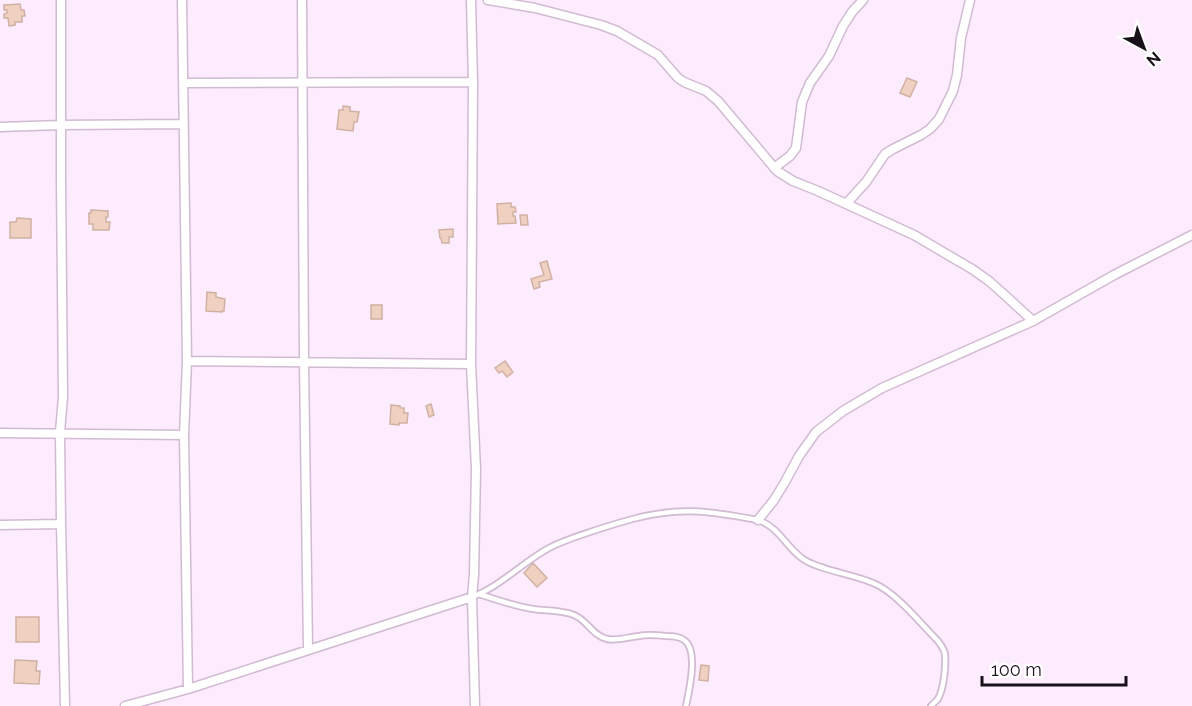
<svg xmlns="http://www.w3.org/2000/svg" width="1192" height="706" viewBox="0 0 1192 706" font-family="Raleway,sans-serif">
  <rect width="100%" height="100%" fill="#fdebfe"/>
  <path fill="#efd0c1" stroke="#d0b1a3" stroke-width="1.5" d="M20,4L21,10H24L25,16H22V22H15V25L9,26L8,18H4V14L7,13V10H4V5Z
    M907,78L917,82L910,97L900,93Z
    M343,106L350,107V111L359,112L357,122H354L353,131L337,129L339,110H343Z
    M511,203V207H515L516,212H513V216H515L516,223L498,224L497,204Z
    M91,210L108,211V217H106V222H110L109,230H93V224H89V213H91Z
    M520,215H527L528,225H521Z
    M17,218L31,219V238H10V222H16Z
    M453,229V237H449V243H442L441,238H440L439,230Z
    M547,261L552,279L539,282L540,287L534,289L531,279L544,275L540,263Z
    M207,292L216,293V297L225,299L224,311H222V312L206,311Z
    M371,305H382V319H371Z
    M505,361L513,372L507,377L502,371L499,373L495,368Z
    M431,404L434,415L429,417L426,406Z
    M391,405L400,406V408H404V413H408L407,423H399V425L390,424Z
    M533,563L547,578L537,587L524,573Z
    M16,617H39V642H16Z
    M15,660L37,661L36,671H40L39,684L14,683Z
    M701,665L709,666L708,681L699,680Z"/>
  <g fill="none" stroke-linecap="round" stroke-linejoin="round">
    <g stroke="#d1bbd2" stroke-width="8">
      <path id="service" d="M479,594C497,600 514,606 533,609C546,611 561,610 574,615C587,620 593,636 607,639C617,641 629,637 639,636C648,634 657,635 666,636C672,636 679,636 684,640C699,650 689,691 686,706
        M472,597C501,586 523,562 549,548C564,540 581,535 596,530C621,522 646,514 672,512C700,509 730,515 758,520C779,527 786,547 803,559C819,570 853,574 873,583C896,592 920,623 938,641C941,645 944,649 945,654C946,667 944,688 938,699C936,701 933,704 931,706"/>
    </g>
    <g stroke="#d1bbd2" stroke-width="11">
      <path id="minor" d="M61,0V182L63,397L60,432L61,524L65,706
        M182,0L187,361L184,435L188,689
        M302,0L304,362L308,649
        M471,0L473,82L471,364L476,469L474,575L472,597L475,706
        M488,0L535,8L601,25L617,31L653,52L658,55L678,78L684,82L706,91L718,101L777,171L793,181L818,191L914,235L948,255L972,269L989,281L1008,298L1033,321
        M183,83L473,82
        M0,127L61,125L183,124
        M774,168L790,156L796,148L802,102L810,83L829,56L843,26L852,12L863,0
        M846,204L866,182L885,154L893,149L921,135L930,129L939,119L953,91L957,75L961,38L970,0
        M187,361L471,364
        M0,433L184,435
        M758,520L774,500L785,482L799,456L816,432L843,411L882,388L1033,321L1114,275L1192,235
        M0,525L61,524
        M125,706L188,689L472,597"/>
    </g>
    <use href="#service" stroke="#fff" stroke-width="4.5"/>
    <use href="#minor" stroke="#fff" stroke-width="8"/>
  </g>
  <g transform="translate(1144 48) rotate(139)" stroke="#ffffff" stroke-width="4.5" paint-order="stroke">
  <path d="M0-4.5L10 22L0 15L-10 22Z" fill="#191119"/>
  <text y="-9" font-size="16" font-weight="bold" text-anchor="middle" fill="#191119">N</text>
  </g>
  <path d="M982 676v9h144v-9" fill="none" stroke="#191119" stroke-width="3"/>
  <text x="991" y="676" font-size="18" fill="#191119" stroke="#ffffff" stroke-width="4.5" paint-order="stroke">100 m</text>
</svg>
